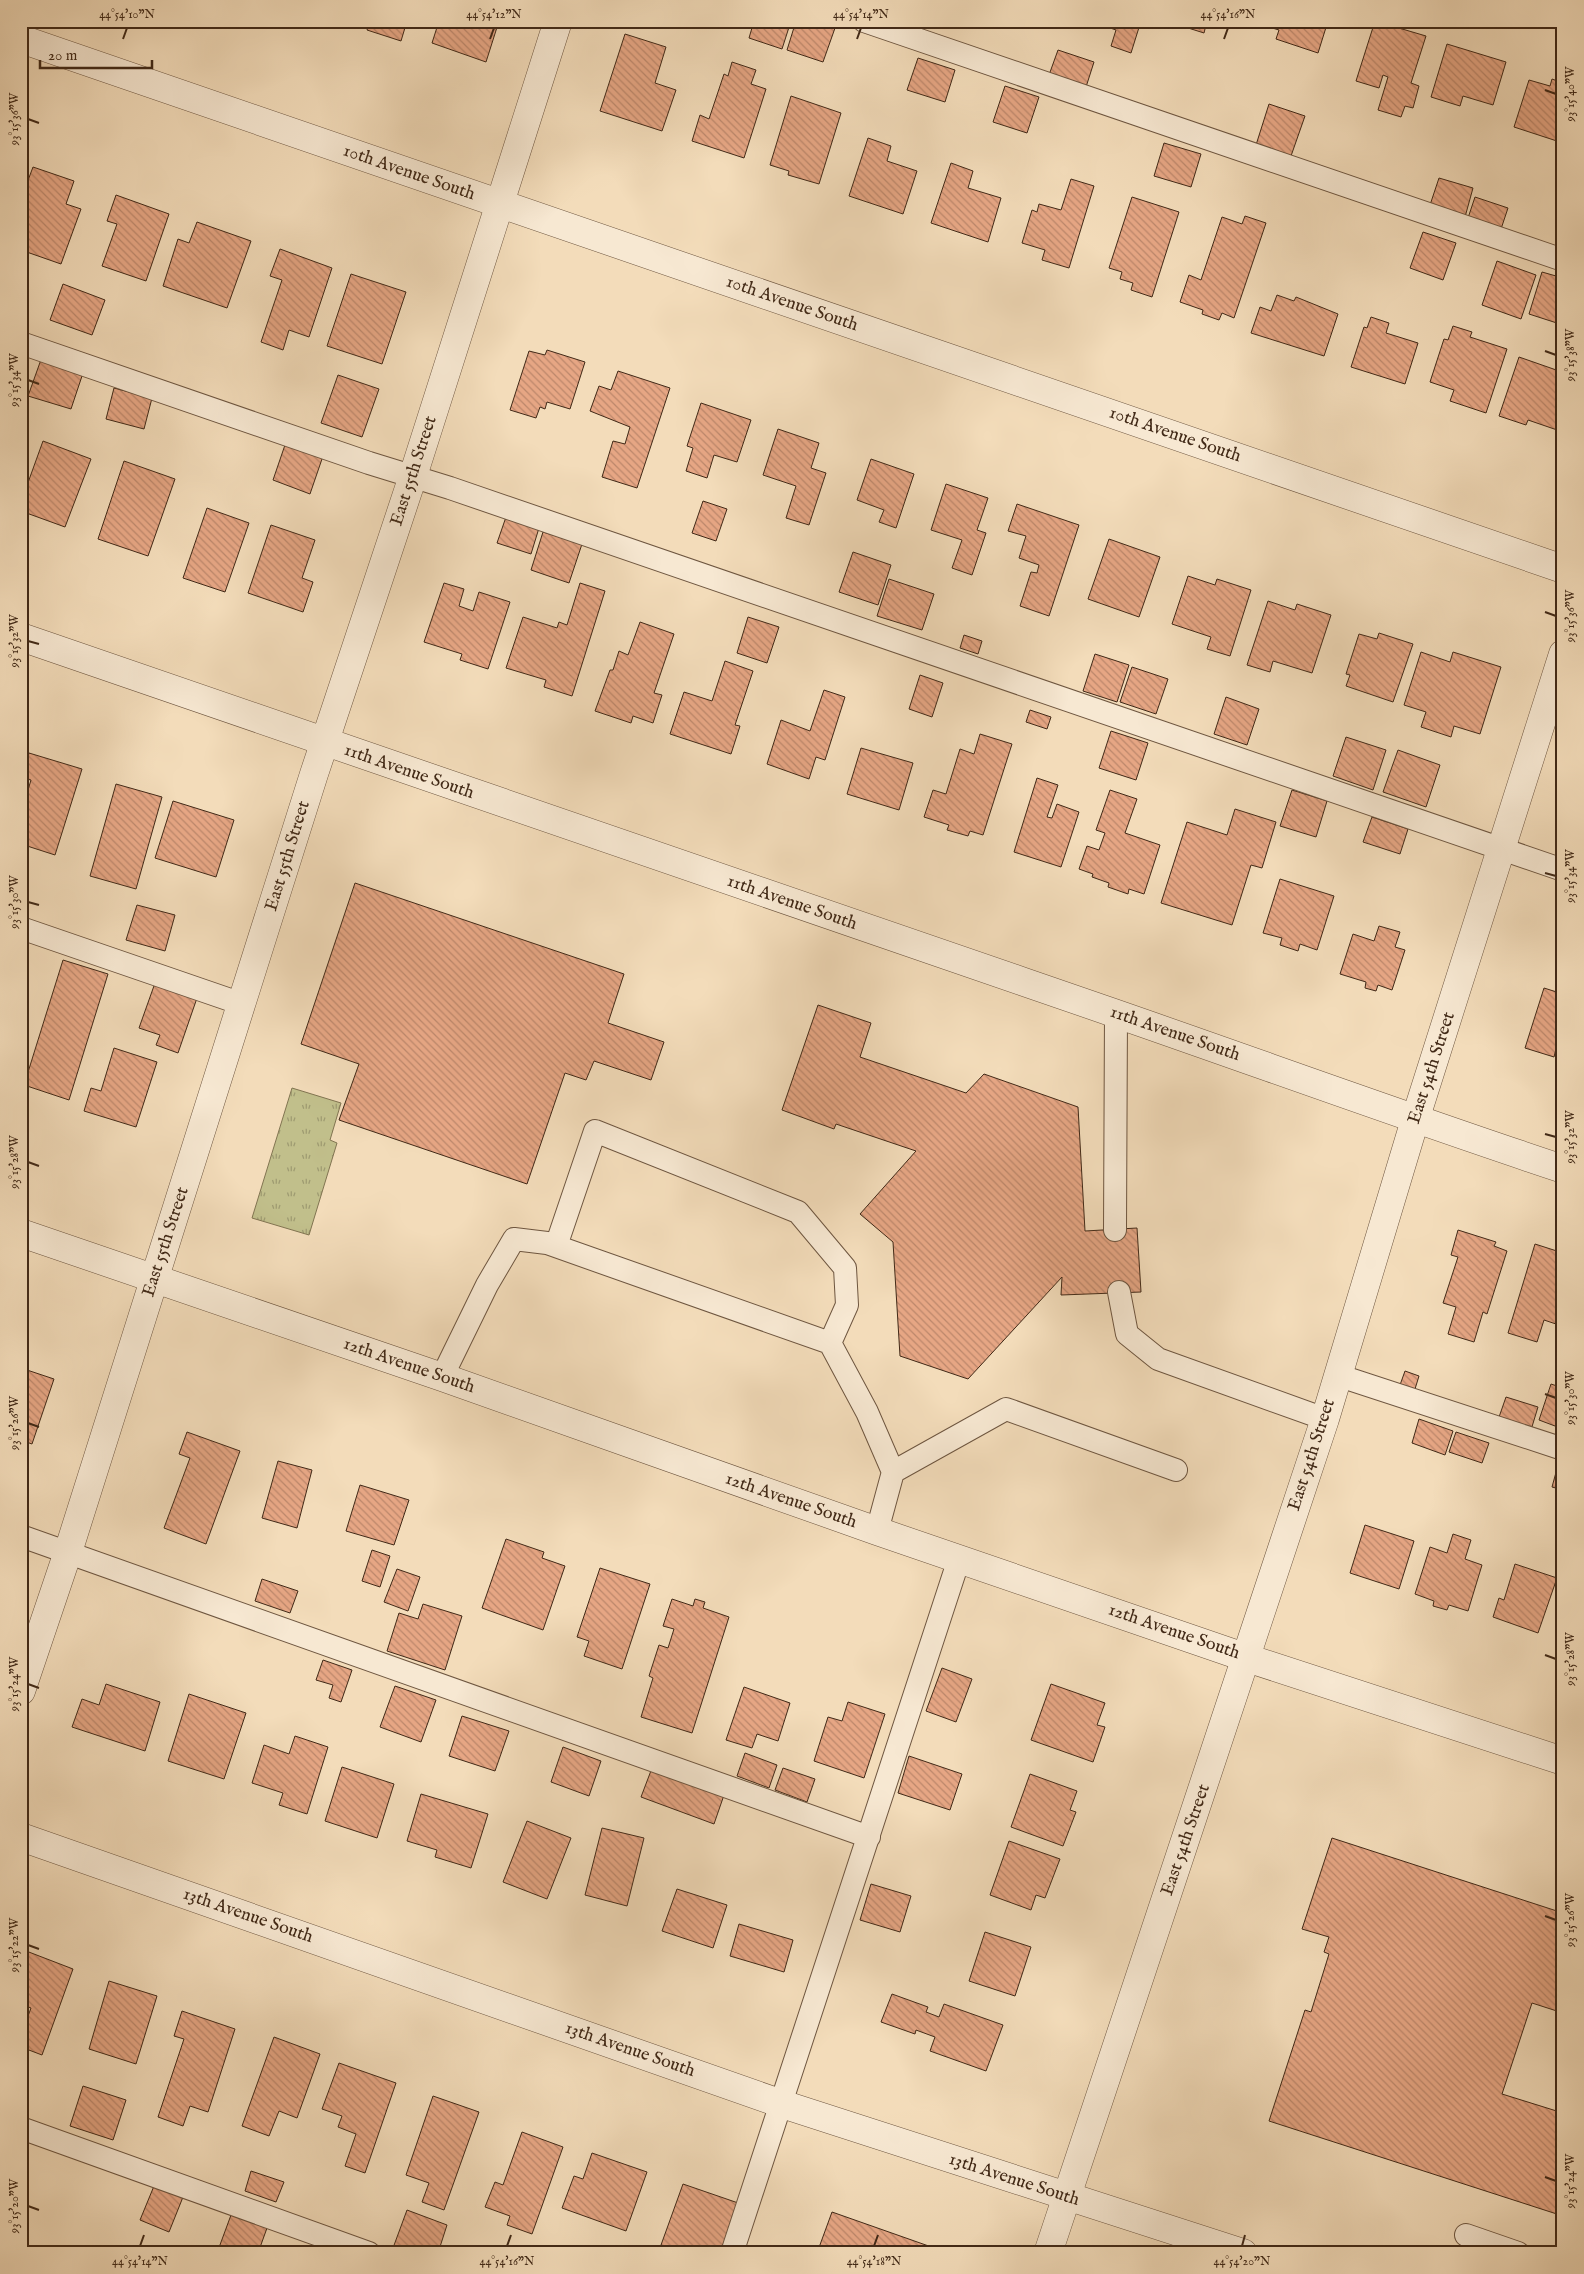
<svg xmlns="http://www.w3.org/2000/svg" width="1584" height="2274" viewBox="0 0 1584 2274" font-family="'IM FELL English',serif">
  <defs>
    <pattern id="grass-tufts" width="24" height="20" patternUnits="userSpaceOnUse" patternTransform="scale(1.25)"><rect width="24" height="20" fill="#c1bf8b"/><path d="M3 7l-1-3M5 7V3M7 7l1-3M15 17l-1-3M17 17v-4M19 17l1-3" fill="none" stroke="#9e9b71"/></pattern>
    <pattern id="building-back-hatch" width="6" height="6" patternUnits="userSpaceOnUse" patternTransform="scale(1.25)"><rect width="6" height="6" fill="#e6a684"/><path d="M-1 5l2 2M0 0l6 6M5-1l2 2" fill="none" stroke="#bc876b"/></pattern>
  </defs>
  <rect width="100%" height="100%" fill="#f3dcba"/>
  <filter id="stains"><feTurbulence type="fractalNoise" baseFrequency=".004" numOctaves="4"/><feColorMatrix values="0 0 0 0 .2 0 0 0 0 .09 0 0 0 0 .02 0 0 0 .5 -.17"/></filter>
  <radialGradient id="worn" r=".72"><stop offset=".6" stop-color="#630" stop-opacity="0"/><stop offset="1" stop-color="#630" stop-opacity=".3"/></radialGradient>
  <path fill="url(#grass-tufts)" stroke="#817451" d="M292,1088L341,1103L330,1140L337,1143L309,1235L252,1218Z"/>
  <path fill="url(#building-back-hatch)" stroke="#412917" d="M363,21H407L401,41L367,30L369,23Z
    M439,21H499L486,62L432,43Z
    M754,21H791L782,49L749,38Z
    M796,21H815L835,28L823,62L787,50Z
    M1096,21H1141L1131,53L1111,46L1116,30L1096,23Z
    M1187,21H1207L1204,33L1185,27Z
    M1260,21H1328L1318,53L1276,39L1279,30L1259,24Z
    M1375,21L1426,36L1411,83L1419,86L1413,108L1405,106L1401,117L1378,110L1388,77L1383,75L1379,88L1356,81Z
    M625,34L666,47L655,83L676,90L662,131L600,111Z
    M1447,44L1506,62L1493,105L1463,96L1460,106L1431,97Z
    M1058,50L1094,62L1086,87L1049,75Z
    M918,58L955,70L945,102L907,90Z
    M732,62L756,70L751,84L766,89L744,158L692,141L700,115L709,119L724,74L728,76Z
    M1552,79L1563,83V143L1514,127L1529,80L1550,86Z
    M1005,86L1039,97L1027,133L993,122Z
    M791,96L841,113L819,184L788,175L789,171L770,165Z
    M1269,104L1305,116L1291,156L1256,145Z
    M868,138L891,146L887,161L917,171L903,214L849,196Z
    M1164,143L1201,154L1191,187L1154,176Z
    M951,163L973,171L968,188L1001,198L988,242L931,223Z
    M33,167L74,181L66,204L81,209L61,264L21,250V199Z
    M1439,178L1473,188L1465,217L1430,205Z
    M1071,179L1094,186L1069,268L1042,260L1045,250L1022,243L1032,210L1037,212L1039,204L1061,210Z
    M116,195L169,214L146,281L102,266L117,224L107,221Z
    M1132,197L1179,212L1152,297L1131,290L1133,283L1120,279L1122,272L1109,268Z
    M1475,197L1508,208L1501,229L1468,218Z
    M1245,216L1266,223L1234,318L1222,313L1219,320L1202,314L1203,310L1180,302L1189,275L1201,280L1222,217L1242,224Z
    M197,222L251,241L227,308L163,286L178,239L189,243Z
    M1423,232L1456,243L1443,280L1410,268Z
    M280,249L332,268L309,337L289,330L283,350L261,342L282,280L270,276Z
    M1497,261L1536,275L1521,319L1482,305Z
    M1542,272L1563,278V325L1529,314Z
    M351,274L406,292L382,364L327,346Z
    M63,284L105,300L92,335L50,320Z
    M1277,295L1294,301L1296,297L1338,314L1324,356L1251,333L1260,307L1271,311Z
    M1371,317L1389,323L1386,333L1418,343L1405,384L1351,367L1364,327L1367,328Z
    M1453,326L1472,332L1470,337L1507,349L1486,413L1450,401L1454,390L1430,382L1444,339L1448,340Z
    M547,350L585,362L570,409L547,402L545,409L540,407L536,418L510,410L529,351L545,355Z
    M43,354L85,367L71,409L28,396Z
    M1519,357L1562,372L1563,370V432L1528,420L1526,425L1499,416Z
    M618,371L670,388L637,488L602,477L613,441L625,444L630,427L590,411L599,386L611,390Z
    M338,375L379,389L362,437L321,423Z
    M114,388L152,398L144,429L106,419Z
    M701,403L751,420L737,462L714,455L707,478L686,471L693,448L687,446Z
    M778,429L819,443L811,468L826,473L809,525L786,518L796,486L763,475Z
    M43,441L91,459L65,527L21,511V502Z
    M286,442L323,456L310,494L273,480Z
    M871,459L914,474L896,528L879,522L884,510L857,500Z
    M124,461L175,479L148,556L98,539Z
    M946,484L988,498L977,530L986,533L972,575L952,568L962,540L931,530Z
    M703,501L727,509L716,541L692,533Z
    M1017,504L1079,525L1049,616L1020,606L1031,572L1037,573L1039,565L1019,558L1026,536L1008,531Z
    M207,508L249,523L225,592L183,578Z
    M506,517L539,528L531,554L497,543Z
    M271,525L315,540L302,578L313,582L303,612L248,593Z
    M543,532L582,544L569,583L531,570Z
    M1109,539L1160,557L1139,617L1088,599Z
    M853,552L891,565L878,605L839,592Z
    M1188,576L1215,585L1217,579L1251,590L1230,656L1207,649L1211,637L1172,624Z
    M889,579L934,594L922,630L877,616Z
    M444,583L464,589L459,606L473,611L479,592L510,602L488,669L460,660L462,654L424,642Z
    M580,583L605,591L572,696L544,687L546,680L506,668L523,617L557,628L559,622L567,625Z
    M1268,601L1295,610L1297,604L1331,615L1312,673L1273,661L1270,672L1247,665Z
    M748,617L779,627L767,663L737,653Z
    M640,622L674,634L654,693L662,695L653,723L633,716L631,723L595,711L610,670H613L619,651L628,655Z
    M1379,633L1413,644L1393,702L1346,686L1350,675L1346,674L1359,634L1377,639Z
    M964,635L982,641L978,654L960,648Z
    M1421,652L1450,662L1453,652L1501,667L1480,734L1454,726L1451,737L1421,727L1426,712L1404,705Z
    M1095,654L1129,665L1117,702L1083,691Z
    M725,661L753,671L735,725L740,726L731,754L670,734L684,692L712,701Z
    M1132,667L1168,679L1156,714L1120,702Z
    M920,675L943,683L932,717L909,709Z
    M824,690L845,697L825,760L816,757L809,779L767,764L781,720L810,731Z
    M1226,697L1259,709L1247,745L1214,734Z
    M1030,710L1051,717L1047,729L1026,722Z
    M1111,731L1148,743L1136,780L1099,768Z
    M980,734L1012,744L983,835L970,831L968,836L947,830L949,825L924,817L933,790L946,794L960,749L974,754Z
    M1346,737L1386,750L1373,790L1333,776Z
    M861,748L913,763L899,810L847,794Z
    M1398,750L1440,765L1426,807L1383,792Z
    M29,753L82,769L55,855L21,844V813L31,780L22,778Z
    M1037,778L1058,785L1047,817L1052,818L1057,804L1079,812L1061,867L1014,852Z
    M116,784L162,797L136,889L90,876Z
    M1110,790L1137,799L1125,833L1160,845L1144,894L1129,889L1128,894L1108,887L1109,883L1092,877L1093,874L1079,869L1087,846L1099,850L1105,833L1096,830Z
    M1292,790L1327,801L1316,837L1280,826Z
    M173,801L234,820L216,877L155,858Z
    M1235,809L1276,822L1262,868L1251,865L1232,925L1161,903L1187,822L1227,835Z
    M1372,817L1408,829L1400,854L1363,842Z
    M1280,879L1334,896L1317,950L1300,944L1298,951L1280,945L1282,938L1263,933Z
    M355,883L624,974L608,1023L664,1042L651,1080L594,1061L586,1080L565,1073L527,1184L339,1120L359,1064L301,1044Z
    M137,905L175,915L165,951L126,940Z
    M1379,926L1400,932L1395,947L1405,950L1392,990L1378,985L1376,991L1365,988L1366,982L1340,974L1353,934L1374,941Z
    M63,960L108,974L69,1100L24,1085Z
    M155,983L197,998L178,1053L156,1045L160,1035L139,1028Z
    M1544,988L1563,994V1047L1557,1045L1554,1057L1525,1048Z
    M818,1005L871,1023L860,1057L966,1093L984,1074L1078,1107L1085,1231L1137,1228L1141,1292L1061,1295L1062,1277L968,1379L900,1356L893,1242L860,1214L916,1151L836,1124L834,1129L782,1110Z
    M114,1048L157,1062L136,1127L84,1111L91,1088L101,1091Z
    M1458,1230L1496,1242L1494,1246L1507,1251L1487,1314L1483,1312L1474,1342L1448,1334L1456,1307L1443,1303L1458,1257L1451,1255Z
    M1535,1244L1563,1253V1324L1562,1326L1544,1320L1537,1342L1508,1333Z
    M21,1368L54,1379L32,1444L21,1440Z
    M1405,1371L1419,1376L1415,1389L1400,1385Z
    M1551,1384L1563,1388V1429L1539,1420Z
    M1506,1397L1538,1407L1531,1430L1498,1420Z
    M1419,1419L1453,1431L1445,1455L1412,1443Z
    M187,1432L240,1451L206,1544L164,1528L190,1458L179,1454Z
    M1456,1432L1489,1443L1482,1463L1449,1452Z
    M278,1461L312,1470L297,1528L262,1518Z
    M1558,1465L1563,1467V1490L1552,1487Z
    M360,1485L409,1500L394,1545L346,1531Z
    M1365,1525L1414,1541L1399,1589L1350,1573Z
    M1453,1534L1471,1540L1465,1559L1482,1565L1468,1611L1449,1605L1447,1610L1433,1606L1434,1601L1415,1594L1430,1547L1447,1553Z
    M506,1539L544,1552L542,1558L565,1566L543,1630L482,1608Z
    M372,1550L390,1556L380,1587L362,1581Z
    M1515,1564L1557,1578L1538,1633L1493,1617L1499,1598L1504,1600Z
    M600,1568L650,1584L622,1669L584,1656L589,1641L577,1637Z
    M397,1569L420,1577L408,1611L384,1602Z
    M262,1579L298,1591L290,1613L255,1601Z
    M672,1599L693,1606L695,1599L705,1602L703,1608L729,1617L692,1733L641,1717L653,1678L649,1676L659,1645L668,1648L674,1629L663,1626Z
    M423,1604L462,1616L445,1670L387,1651L399,1613L418,1619Z
    M1563,1621V1640L1557,1638Z
    M323,1660L352,1670L341,1702L329,1698L333,1685L316,1680Z
    M942,1668L972,1679L956,1722L926,1711Z
    M106,1684L160,1702L145,1751L72,1727L82,1699L99,1705Z
    M1051,1684L1105,1703L1097,1725L1105,1727L1093,1762L1031,1740Z
    M395,1686L436,1700L421,1742L380,1727Z
    M744,1687L790,1703L778,1741L757,1734L752,1748L726,1740Z
    M189,1694L246,1713L224,1779L168,1761Z
    M848,1702L885,1714L864,1778L814,1761L828,1717L842,1721Z
    M462,1716L509,1731L495,1771L449,1756Z
    M295,1736L328,1747L307,1814L279,1805L283,1793L252,1783L264,1745L289,1754Z
    M563,1747L601,1761L589,1796L551,1782Z
    M745,1753L777,1765L769,1788L737,1776Z
    M909,1756L962,1774L950,1810L898,1793Z
    M342,1767L394,1784L377,1838L325,1821Z
    M652,1768L724,1795L714,1824L641,1797Z
    M783,1768L815,1779L807,1802L775,1790Z
    M1030,1774L1077,1791L1070,1810L1076,1812L1063,1846L1011,1827Z
    M421,1794L488,1814L471,1868L435,1857L437,1850L407,1841Z
    M527,1821L571,1838L547,1899L503,1882Z
    M602,1828L644,1838L627,1906L585,1895Z
    M1332,1838L1563,1913V2013L1532,2003L1502,2094L1563,2113V2216L1269,2121L1305,2010L1311,2012L1329,1954L1324,1952L1329,1937L1302,1929Z
    M1009,1841L1060,1859L1045,1898L1036,1895L1031,1910L990,1895Z
    M871,1884L911,1896L900,1932L860,1920Z
    M677,1889L727,1905L713,1948L662,1931Z
    M739,1924L793,1940L784,1972L730,1956Z
    M985,1932L1031,1947L1015,1996L969,1981Z
    M21,1949L73,1969L42,2055L21,2047V2035L31,2008L21,2004Z
    M109,1981L157,1996L136,2064L89,2049Z
    M892,1994L928,2007L926,2012L939,2017L944,2004L1003,2025L986,2071L930,2051L935,2037L916,2030L915,2034L881,2022Z
    M182,2011L235,2029L208,2112L190,2106L183,2126L158,2117L184,2039L174,2036Z
    M274,2037L320,2054L297,2118L279,2111L269,2136L242,2126Z
    M339,2063L396,2083L365,2173L345,2166L356,2134L338,2127L342,2116L322,2109Z
    M83,2086L126,2100L113,2140L70,2126Z
    M433,2096L479,2112L444,2210L422,2202L429,2183L406,2175Z
    M522,2132L563,2147L532,2234L507,2225L510,2216L485,2207L495,2182L503,2185Z
    M592,2153L647,2172L626,2231L562,2208L574,2176L583,2179Z
    M251,2171L284,2182L276,2202L245,2191Z
    M683,2184L744,2205L727,2253H684L661,2245Z
    M154,2186L183,2197L169,2232L140,2220Z
    M407,2210L447,2225L438,2253H407L393,2248Z
    M832,2212L940,2250L939,2253H817Z
    M231,2215L267,2228L258,2253H217Z
    M315,2245L336,2253H312Z"/>
  <g fill="none" stroke-linecap="round" stroke-linejoin="round">
    <g stroke="#6e5640" stroke-width="24">
      <path id="service" d="M864,21L1563,260
        M21,343L369,463L450,488L1563,870
        M21,928L242,1004
        M1115,1230L1116,1013
        M556,1246L595,1131L798,1212L845,1268L847,1305L830,1343
        M1119,1292L1127,1334L1158,1359L1325,1419
        M1337,1375L1563,1449
        M442,1377L487,1285L514,1239L547,1243L830,1343L867,1412L893,1472L877,1531
        M893,1472L1006,1409L1176,1470
        M21,1536L869,1837
        M21,2128L369,2253
        M1466,2235L1518,2253
        M732,2253L959,1559"/>
    </g>
    <g stroke="#6e5640" stroke-width="29">
      <path id="minor" d="M21,39L1563,569
        M21,637C385,764 750,887 1114,1013C1264,1065 1412,1119 1563,1169
        M21,1233L442,1377L877,1531L1247,1658L1563,1761
        M21,1691L68,1552L314,774L413,476L558,21
        M21,1837L782,2104L1243,2253"/>
    </g>
    <g stroke="#6e5640" stroke-width="29">
      <path id="tertiary" d="M1048,2253L1325,1419L1415,1120L1563,654"/>
    </g>
    <use href="#service" stroke="#f7e8d2" stroke-width="22"/>
    <use href="#minor" stroke="#f7e8d2" stroke-width="28"/>
    <use href="#tertiary" stroke="#f7e8d2" stroke-width="28"/>
  </g>
  <path fill="none" stroke="#412917" stroke-width="2" d="M123,39L127,28M490,39L494,28M857,39L861,28M1224,39L1228,28M1545,90L1556,94M28,119L39,123M1545,351L1556,355M28,380L39,384M1545,612L1556,616M28,641L39,644M1545,873L1556,876M28,902L39,905M1545,1134L1556,1137M28,1162L39,1166M1545,1394L1556,1398M28,1423L39,1427M1545,1655L1556,1659M28,1684L39,1688M1545,1916L1556,1920M28,1945L39,1949M1545,2177L1556,2181M28,2206L39,2210M140,2246L144,2235M507,2246L511,2235M874,2246L878,2235M1242,2246L1245,2235"/>
  <g text-anchor="middle" dominant-baseline="central" stroke-width="5" stroke-linejoin="round" paint-order="stroke">
    <g font-size="18" fill="#412917" stroke="#f7e8d2">
      <text transform="translate(409 173) rotate(19)">10th Avenue South</text>
      <text transform="translate(792 304) rotate(19)">10th Avenue South</text>
      <text transform="translate(1175 435) rotate(19)">10th Avenue South</text>
      <text transform="translate(414 471) rotate(-72)">East 55th Street</text>
      <text transform="translate(409 772) rotate(19)">11th Avenue South</text>
      <text transform="translate(288 856) rotate(-73)">East 55th Street</text>
      <text transform="translate(792 903) rotate(19)">11th Avenue South</text>
      <text transform="translate(1175 1034) rotate(19)">11th Avenue South</text>
      <text transform="translate(1432 1068) rotate(-72)">East 54th Street</text>
      <text transform="translate(166 1242) rotate(-72)">East 55th Street</text>
      <text transform="translate(409 1366) rotate(19)">12th Avenue South</text>
      <text transform="translate(1312 1455) rotate(-72)">East 54th Street</text>
      <text transform="translate(791 1501) rotate(19)">12th Avenue South</text>
      <text transform="translate(1174 1632) rotate(19)">12th Avenue South</text>
      <text transform="translate(1186 1840) rotate(-71)">East 54th Street</text>
      <text transform="translate(248 1916) rotate(19)">13th Avenue South</text>
      <text transform="translate(630 2050) rotate(19)">13th Avenue South</text>
      <text transform="translate(1014 2180) rotate(18)">13th Avenue South</text>
    </g>
  </g>
  <rect width="1584" height="2274" fill="none" stroke="#f3dcba" stroke-width="55"/>
  <path d="M40 60v8h112v-8" fill="none" stroke="#412917" stroke-width="2.5"/>
  <text x="48" y="60" font-size="15" fill="#412917" stroke="#f7e8d2" stroke-width="4" paint-order="stroke">20 m</text>
  <rect x="28" y="28" width="1528" height="2218" fill="none" stroke="#412917" stroke-width="2"/>
  <g font-size="12" text-anchor="middle" fill="#412917">
    <text x="127" y="18">44°54'10"N</text>
    <text x="494" y="18">44°54'12"N</text>
    <text x="861" y="18">44°54'14"N</text>
    <text x="1228" y="18">44°54'16"N</text>
    <text transform="translate(1570 94) rotate(-90)" y="4">93°15'40"W</text>
    <text transform="translate(14 119) rotate(-90)" y="4">93°15'36"W</text>
    <text transform="translate(1570 355) rotate(-90)" y="4">93°15'38"W</text>
    <text transform="translate(14 380) rotate(-90)" y="4">93°15'34"W</text>
    <text transform="translate(1570 616) rotate(-90)" y="4">93°15'36"W</text>
    <text transform="translate(14 641) rotate(-90)" y="4">93°15'32"W</text>
    <text transform="translate(1570 876) rotate(-90)" y="4">93°15'34"W</text>
    <text transform="translate(14 902) rotate(-90)" y="4">93°15'30"W</text>
    <text transform="translate(1570 1137) rotate(-90)" y="4">93°15'32"W</text>
    <text transform="translate(14 1162) rotate(-90)" y="4">93°15'28"W</text>
    <text transform="translate(1570 1398) rotate(-90)" y="4">93°15'30"W</text>
    <text transform="translate(14 1423) rotate(-90)" y="4">93°15'26"W</text>
    <text transform="translate(1570 1659) rotate(-90)" y="4">93°15'28"W</text>
    <text transform="translate(14 1684) rotate(-90)" y="4">93°15'24"W</text>
    <text transform="translate(1570 1920) rotate(-90)" y="4">93°15'26"W</text>
    <text transform="translate(14 1945) rotate(-90)" y="4">93°15'22"W</text>
    <text transform="translate(1570 2181) rotate(-90)" y="4">93°15'24"W</text>
    <text transform="translate(14 2206) rotate(-90)" y="4">93°15'20"W</text>
    <text x="140" y="2265">44°54'14"N</text>
    <text x="507" y="2265">44°54'16"N</text>
    <text x="874" y="2265">44°54'18"N</text>
    <text x="1242" y="2265">44°54'20"N</text>
  </g>
  <rect width="100%" height="100%" filter="url(#stains)"/>
  <rect width="100%" height="100%" fill="url(#worn)"/>
</svg>
